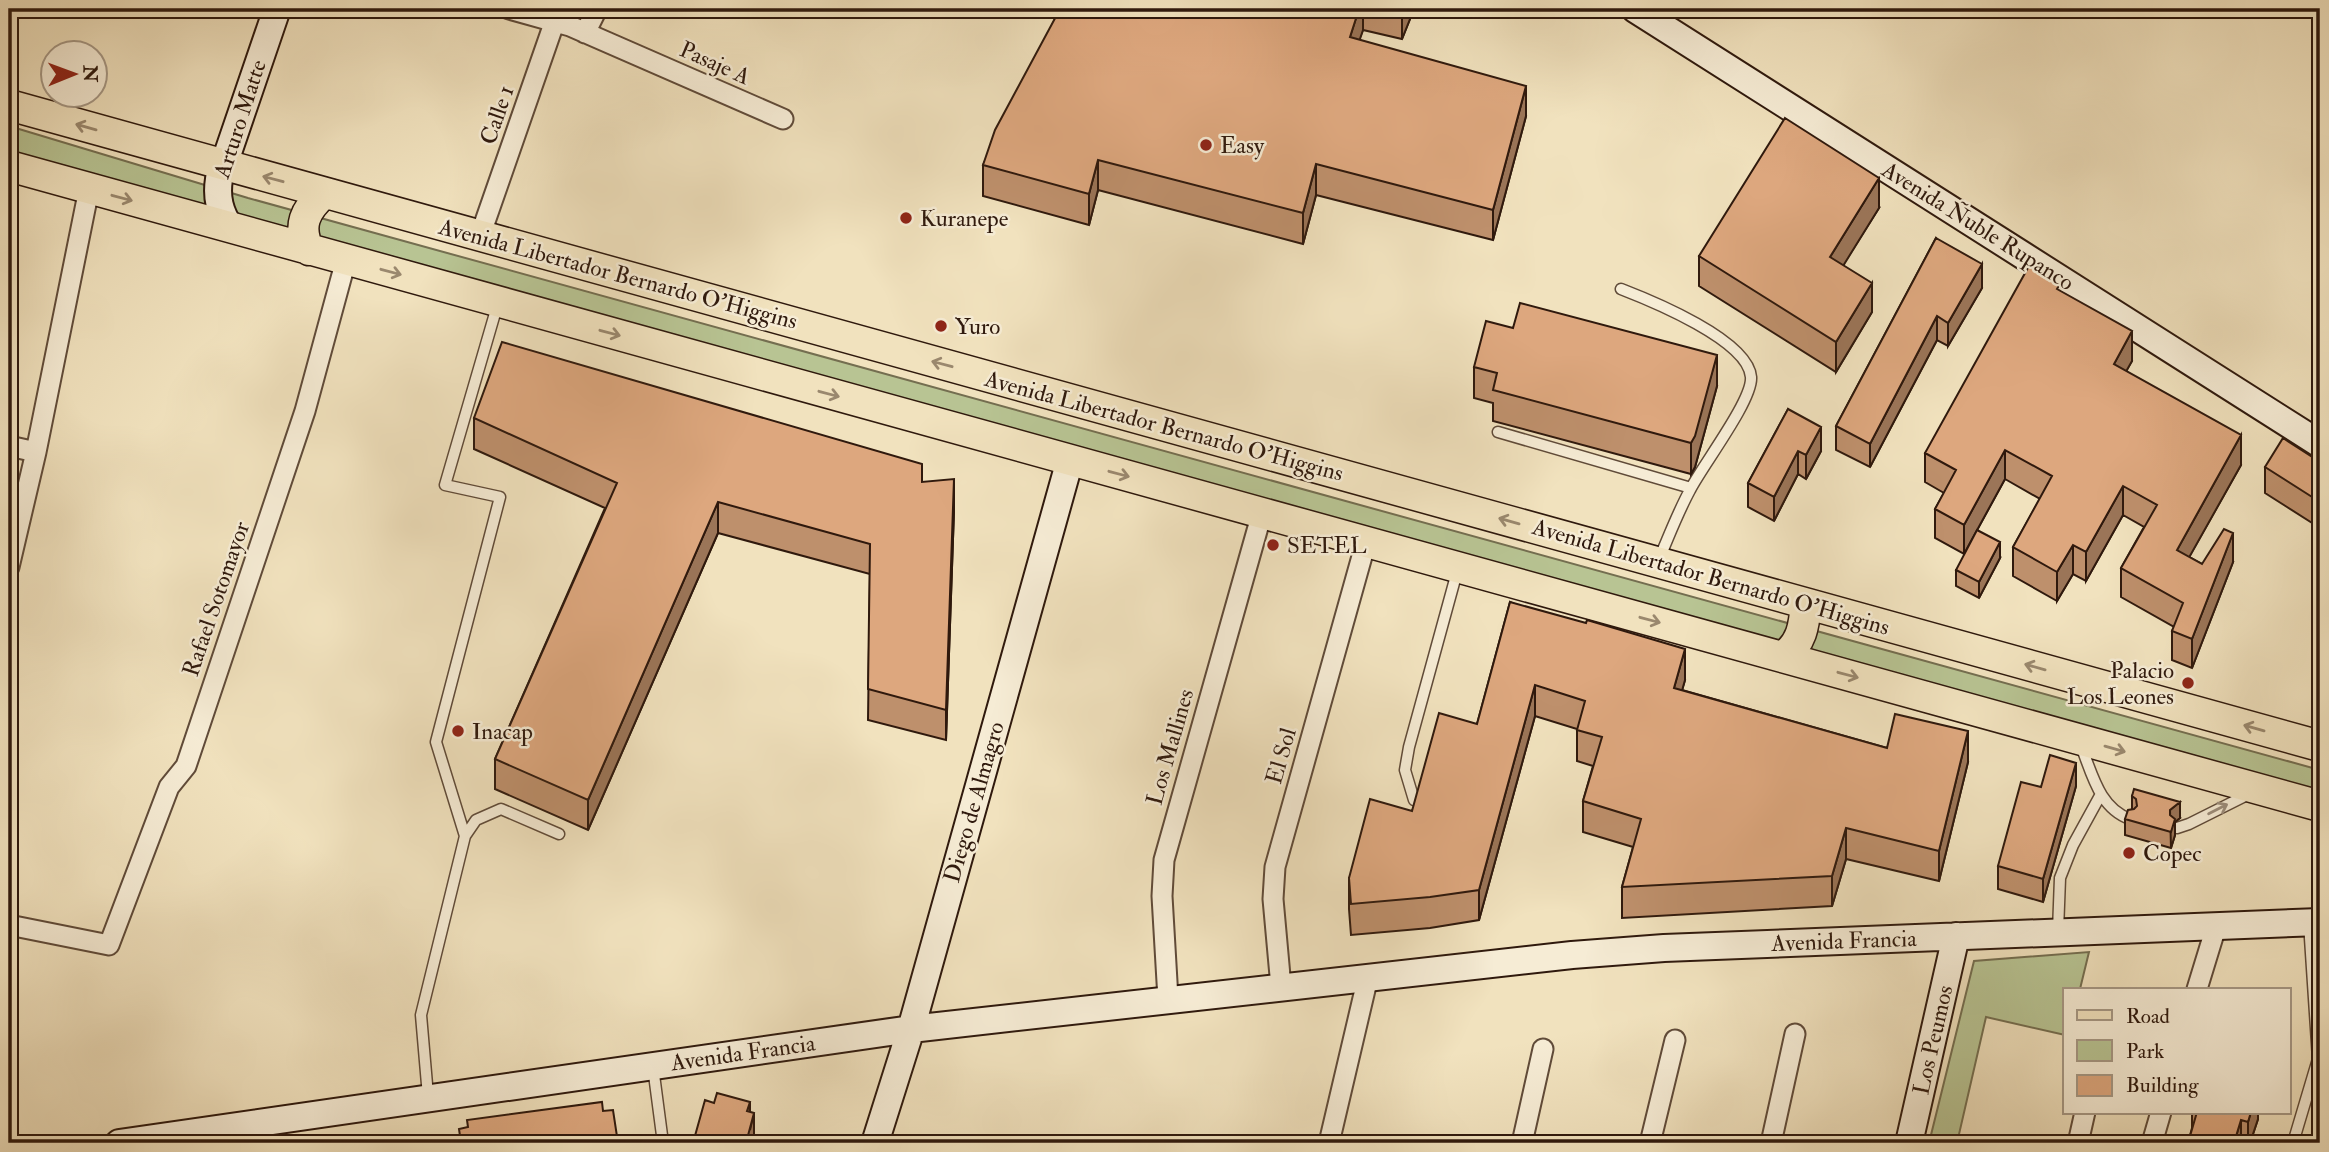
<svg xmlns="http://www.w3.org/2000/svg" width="2329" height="1152" viewBox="0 0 2329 1152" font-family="'IM FELL Double Pica',serif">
  <rect width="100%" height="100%" fill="#f1e2be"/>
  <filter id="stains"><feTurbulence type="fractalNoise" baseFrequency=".00286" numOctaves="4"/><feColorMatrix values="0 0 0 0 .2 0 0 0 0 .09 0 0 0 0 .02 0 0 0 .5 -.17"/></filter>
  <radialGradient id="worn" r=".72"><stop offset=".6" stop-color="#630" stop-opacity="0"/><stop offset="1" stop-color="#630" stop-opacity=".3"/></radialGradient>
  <path fill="#b8c493" stroke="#746e50" stroke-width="2" d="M9,126L248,198L2320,770V794L9,152Z
    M2089,952L2080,989H2065V1035L1986,1017L1957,1143L1930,1139L1974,961Z"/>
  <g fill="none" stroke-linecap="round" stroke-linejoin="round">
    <g stroke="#604b39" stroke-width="13">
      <path id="lane" d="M1621,289C1652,301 1748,340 1751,377C1753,400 1702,466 1690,490C1678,512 1669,536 1659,559
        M1498,432L1691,488
        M2081,746C2092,773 2099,808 2130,819
        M1414,800L1405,770L1409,747L1457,572
        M2177,828L2189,824L2249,794
        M465,836L476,820L501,809L559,834
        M2058,931L2060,878L2073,845L2101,794
        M653,1067L663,1143
        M428,1096L421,1015L465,836L436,742L500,497L445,485L498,303
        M2293,1143L2318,1059L2309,923"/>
    </g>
    <g stroke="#604b39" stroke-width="23">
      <path id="street" d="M509,9L570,26L783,119
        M585,33L597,9
        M480,236L559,9
        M9,446L36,452
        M9,567L36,452L89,189
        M9,925L109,945L169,787L186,766L305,411L346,260
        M1281,987L1273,899L1275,867L1366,542
        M2197,989L2216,927
        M1168,999L1162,896L1164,860L1262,513
        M1329,1143L1368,977
        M1522,1143L1543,1049
        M1650,1143L1675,1040
        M1771,1143L1795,1034
        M2078,1143L2085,1112
        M2152,1143L2161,1112"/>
    </g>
    <g stroke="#2f190d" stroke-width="30">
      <path id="secondary" d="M1635,9L2320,444
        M230,228C220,212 216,198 219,179L277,9
        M119,1143L911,1029L1572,955L1664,948L2320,922
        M875,1143L911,1029L1070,460
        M1909,1143L1956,936"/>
    </g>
    <g stroke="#2f190d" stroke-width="33">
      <path id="primary" d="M9,105L2320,746
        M9,166L2320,806
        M309,250C297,226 305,210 324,193
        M1783,657C1802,643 1804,626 1806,604"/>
    </g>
    <use href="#lane" stroke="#f6ecd5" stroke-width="10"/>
    <use href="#street" stroke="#f6ecd5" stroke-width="19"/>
    <use href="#secondary" stroke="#f6ecd5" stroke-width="26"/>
    <use href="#primary" stroke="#f1e2be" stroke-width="30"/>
  </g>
  <path fill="#be906c" stroke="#2f190d" stroke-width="2" d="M1060,9H1414L1402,39L1363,30L1359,40L1526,116L1493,240L1316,195L1303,244L1098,190L1089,225L983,196V165Z
    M1879,208L1843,265L1872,312L1836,372L1699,286V256Z
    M1936,238L1982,288L1948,346L1937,340L1870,467L1836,450V426Z
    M2060,291L2132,361L2126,371L2241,465L2189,557L2202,564L2233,562L2192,668L2172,660V631L2174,627L2121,597V568L2144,527L2123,515L2086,581L2073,574L2057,601L2013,576V547L2040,499L2005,479L1964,554L1935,538V509L1944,493L1925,482V453Z
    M1474,367L1717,386L1695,467L1691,474L1493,421V403L1474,398Z
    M1788,409L1821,451L1806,479L1798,474L1774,521L1748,507V483Z
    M474,418L922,482L954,510L946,740L868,720L870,574L718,533L588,830L495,789V759L605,508L474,449Z
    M2320,462V528L2265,493V467Z
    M2320,554V586L2318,585V559Z
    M2000,558L1979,598L1956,586V570Z
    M1510,602L1685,680L1682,690L1887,748L1968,762L1939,881L1846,859L1832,906L1622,918V887L1633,847L1583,832V801L1593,766L1577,761V729L1535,716L1479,920L1430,928L1351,935L1349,909V878L1412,811L1477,724Z
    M2076,786L2043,902L1998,889V866Z
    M2132,796L2180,818L2175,822V835L2171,848L2125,835V819L2132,810Z
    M2192,1112H2258V1119L2250,1143H2179H2188L2192,1128Z"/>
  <path fill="#9b7558" stroke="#2f190d" stroke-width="2" d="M1359,9H1363V30L1350,68V37Z
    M1402,9H1414L1402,39Z
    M1526,86V116L1493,240V210Z
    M1098,160V190L1089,225V194Z
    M1316,164V195L1303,244V213Z
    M1879,178V208L1830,287V257Z
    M1982,264V288L1948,346V323Z
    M1872,283V312L1836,372V342Z
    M1937,316V340L1870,467V444Z
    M2132,331V361L2114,393V364Z
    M1717,355V386L1695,467L1691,474V443Z
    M1821,427V451L1806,479V455Z
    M2241,435V465L2177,579V550Z
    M2005,450V479L1964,554V525Z
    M1798,451V474L1774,521V497Z
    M954,479V510L946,740V710Z
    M2123,486V515L2086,581V552Z
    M718,502V533L588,830V800Z
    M2233,533V562L2192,668V639Z
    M2000,542V558L1979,598V582Z
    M2073,545V574L2057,601V572Z
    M1685,649V680L1674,719V688Z
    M1535,685V716L1479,920V890Z
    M1968,731V762L1939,881V851Z
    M2076,763V786L2043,902V879Z
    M2180,802V818L2175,822V835L2171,848L2170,810Z
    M1846,828V859L1832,906V876Z
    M750,1102V1130L754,1113V1143H746L747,1111Z
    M2251,1112H2258V1119L2250,1143H2248V1122Z
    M2241,1120V1143H2234Z"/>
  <path fill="#dda77e" stroke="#2f190d" stroke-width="2" d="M1060,9H1359L1350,37L1526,86L1493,210L1316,164L1303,213L1098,160L1089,194L983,165L995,130Z
    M1785,118L1879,178L1830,257L1872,283L1836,342L1699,256Z
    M1936,238L1982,264L1948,323L1937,316L1870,444L1836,426Z
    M2029,266L2060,284L2057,289L2132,331L2114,364L2241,435L2177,550L2202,564L2224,529L2233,533L2192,639L2172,631L2183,603L2121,568L2157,505L2123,486L2086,552L2073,545L2057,572L2013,547L2052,476L2005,450L1964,525L1935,509L1956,470L1925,453Z
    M1520,303L1717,355L1695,436L1691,443L1493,390L1497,373L1474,367L1486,321L1513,328Z
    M502,342L922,464V482L954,479L946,710L868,689L870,544L718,502L588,800L495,759L617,483L474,418Z
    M1788,409L1821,427L1806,455L1798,451L1774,497L1748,483Z
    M2283,438L2320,462V502L2265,467Z
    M1977,530L2000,542L1979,582L1956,570Z
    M1510,602L1586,623L1587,620L1685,649L1674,688L1887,748L1895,714L1968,731L1939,851L1846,828L1832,876L1622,887L1641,819L1583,801L1602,737L1577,730L1585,701L1535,685L1479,890L1430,897L1351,904L1349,878L1370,799L1412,811L1439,713L1477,724Z
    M2050,755L2076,763L2043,879L1998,866L2021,782L2041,787Z
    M2134,789L2180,802L2170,810V815L2175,819L2171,832L2125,819L2128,810L2134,809L2137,806L2136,799L2132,796Z
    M717,1093L750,1102L747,1111L754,1113L746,1143H693L705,1100L714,1103Z
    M602,1102L603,1111L613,1110L618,1143H461L459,1129L468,1127L467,1120Z
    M2197,1112H2251L2248,1122L2241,1120L2234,1143H2179V1141L2188,1143Z"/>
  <defs><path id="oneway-shaft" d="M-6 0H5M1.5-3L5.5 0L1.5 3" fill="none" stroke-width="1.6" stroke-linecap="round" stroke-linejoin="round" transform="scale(1.75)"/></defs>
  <g stroke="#9a886e">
    <use href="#oneway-shaft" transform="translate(86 127) rotate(-164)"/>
    <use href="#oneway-shaft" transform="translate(273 179) rotate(-165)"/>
    <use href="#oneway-shaft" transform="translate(122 198) rotate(15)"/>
    <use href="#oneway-shaft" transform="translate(391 272) rotate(15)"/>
    <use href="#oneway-shaft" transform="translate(610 333) rotate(15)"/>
    <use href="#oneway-shaft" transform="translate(942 364) rotate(-165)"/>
    <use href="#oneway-shaft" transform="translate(829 394) rotate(15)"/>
    <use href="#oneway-shaft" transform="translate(1119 474) rotate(15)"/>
    <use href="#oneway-shaft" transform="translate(1509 521) rotate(-164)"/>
    <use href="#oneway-shaft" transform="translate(1650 620) rotate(15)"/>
    <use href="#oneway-shaft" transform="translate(2035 667) rotate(-164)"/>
    <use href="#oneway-shaft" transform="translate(1848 675) rotate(15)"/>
    <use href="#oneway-shaft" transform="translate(2254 728) rotate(-164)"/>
    <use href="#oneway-shaft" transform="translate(2115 749) rotate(16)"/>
  </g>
  <use stroke="#9c8d7b" href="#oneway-shaft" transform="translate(2218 809) rotate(-27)"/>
  <g fill="#8f2418" stroke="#f6ecd5" stroke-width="2.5">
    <circle cx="1206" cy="145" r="7"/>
    <circle cx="906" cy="218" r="7"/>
    <circle cx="941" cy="326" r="7"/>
    <circle cx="1273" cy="545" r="7"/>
    <circle cx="2188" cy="683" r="7"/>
    <circle cx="458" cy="731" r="7"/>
    <circle cx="2129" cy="853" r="7"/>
  </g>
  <g text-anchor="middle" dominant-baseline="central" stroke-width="5" stroke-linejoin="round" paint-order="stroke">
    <g font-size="23" fill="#2f190d" stroke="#f6ecd5">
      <text transform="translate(715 63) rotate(24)">Pasaje A</text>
      <text transform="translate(497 115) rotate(-71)">Calle 1</text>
      <text transform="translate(240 119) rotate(-72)">Arturo Matte</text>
      <text transform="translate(1978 226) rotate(32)">Avenida Ñuble Rupanco</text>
      <text transform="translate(618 274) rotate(15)">Avenida Libertador Bernardo O'Higgins</text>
      <text transform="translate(1164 426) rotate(15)">Avenida Libertador Bernardo O'Higgins</text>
      <text transform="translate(1711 577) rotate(16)">Avenida Libertador Bernardo O'Higgins</text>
      <text transform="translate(216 599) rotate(-71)">Rafael Sotomayor</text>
      <text transform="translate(1170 747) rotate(-74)">Los Mallines</text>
      <text transform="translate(1281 756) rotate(-74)">El Sol</text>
      <text transform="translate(974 802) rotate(-74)">Diego de Almagro</text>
      <text transform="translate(1844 941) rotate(-2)">Avenida Francia</text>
      <text transform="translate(1933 1040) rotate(-77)">Los Peumos</text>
      <text transform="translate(743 1053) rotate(-8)">Avenida Francia</text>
    </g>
    <g font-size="23" fill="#2f190d" stroke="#f6ecd5" text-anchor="start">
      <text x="1220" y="145">Easy</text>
      <text x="920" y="218">Kuranepe</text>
      <text x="955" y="326">Yuro</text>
      <text x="1287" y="545">SETEL</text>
      <text x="2174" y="670" text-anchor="end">Palacio<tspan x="2174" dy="26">Los Leones</tspan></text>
      <text x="472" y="731">Inacap</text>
      <text x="2143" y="853">Copec</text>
    </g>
  </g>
  <rect width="2329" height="1152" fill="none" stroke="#f1e2be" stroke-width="35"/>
  <rect x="10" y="10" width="2308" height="1131" fill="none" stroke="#2f190d" stroke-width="3.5"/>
  <rect x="18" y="18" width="2294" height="1117" fill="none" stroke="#2f190d" stroke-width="2"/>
  <rect x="2063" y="988" width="228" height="126" fill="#f6ecd5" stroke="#a69885" stroke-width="2"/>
  <rect x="2077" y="1010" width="35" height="10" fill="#f1e2be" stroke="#a69885" stroke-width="2"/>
  <text x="2126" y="1023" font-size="21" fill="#2f190d">Road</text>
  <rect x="2077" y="1040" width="35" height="21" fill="#b8c493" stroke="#a69885" stroke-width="2"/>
  <text x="2126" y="1058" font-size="21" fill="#2f190d">Park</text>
  <rect x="2077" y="1075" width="35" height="21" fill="#dda77e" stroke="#a69885" stroke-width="2"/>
  <text x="2126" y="1092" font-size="21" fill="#2f190d">Building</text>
  <g transform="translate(74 74) rotate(89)"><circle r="33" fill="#f6ecd5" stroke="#a69885" stroke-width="2"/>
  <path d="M0-5L12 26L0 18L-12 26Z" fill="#8f2418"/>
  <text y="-10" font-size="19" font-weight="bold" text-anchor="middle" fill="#2f190d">N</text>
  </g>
  <rect width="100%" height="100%" filter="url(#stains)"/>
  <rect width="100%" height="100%" fill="url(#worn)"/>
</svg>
